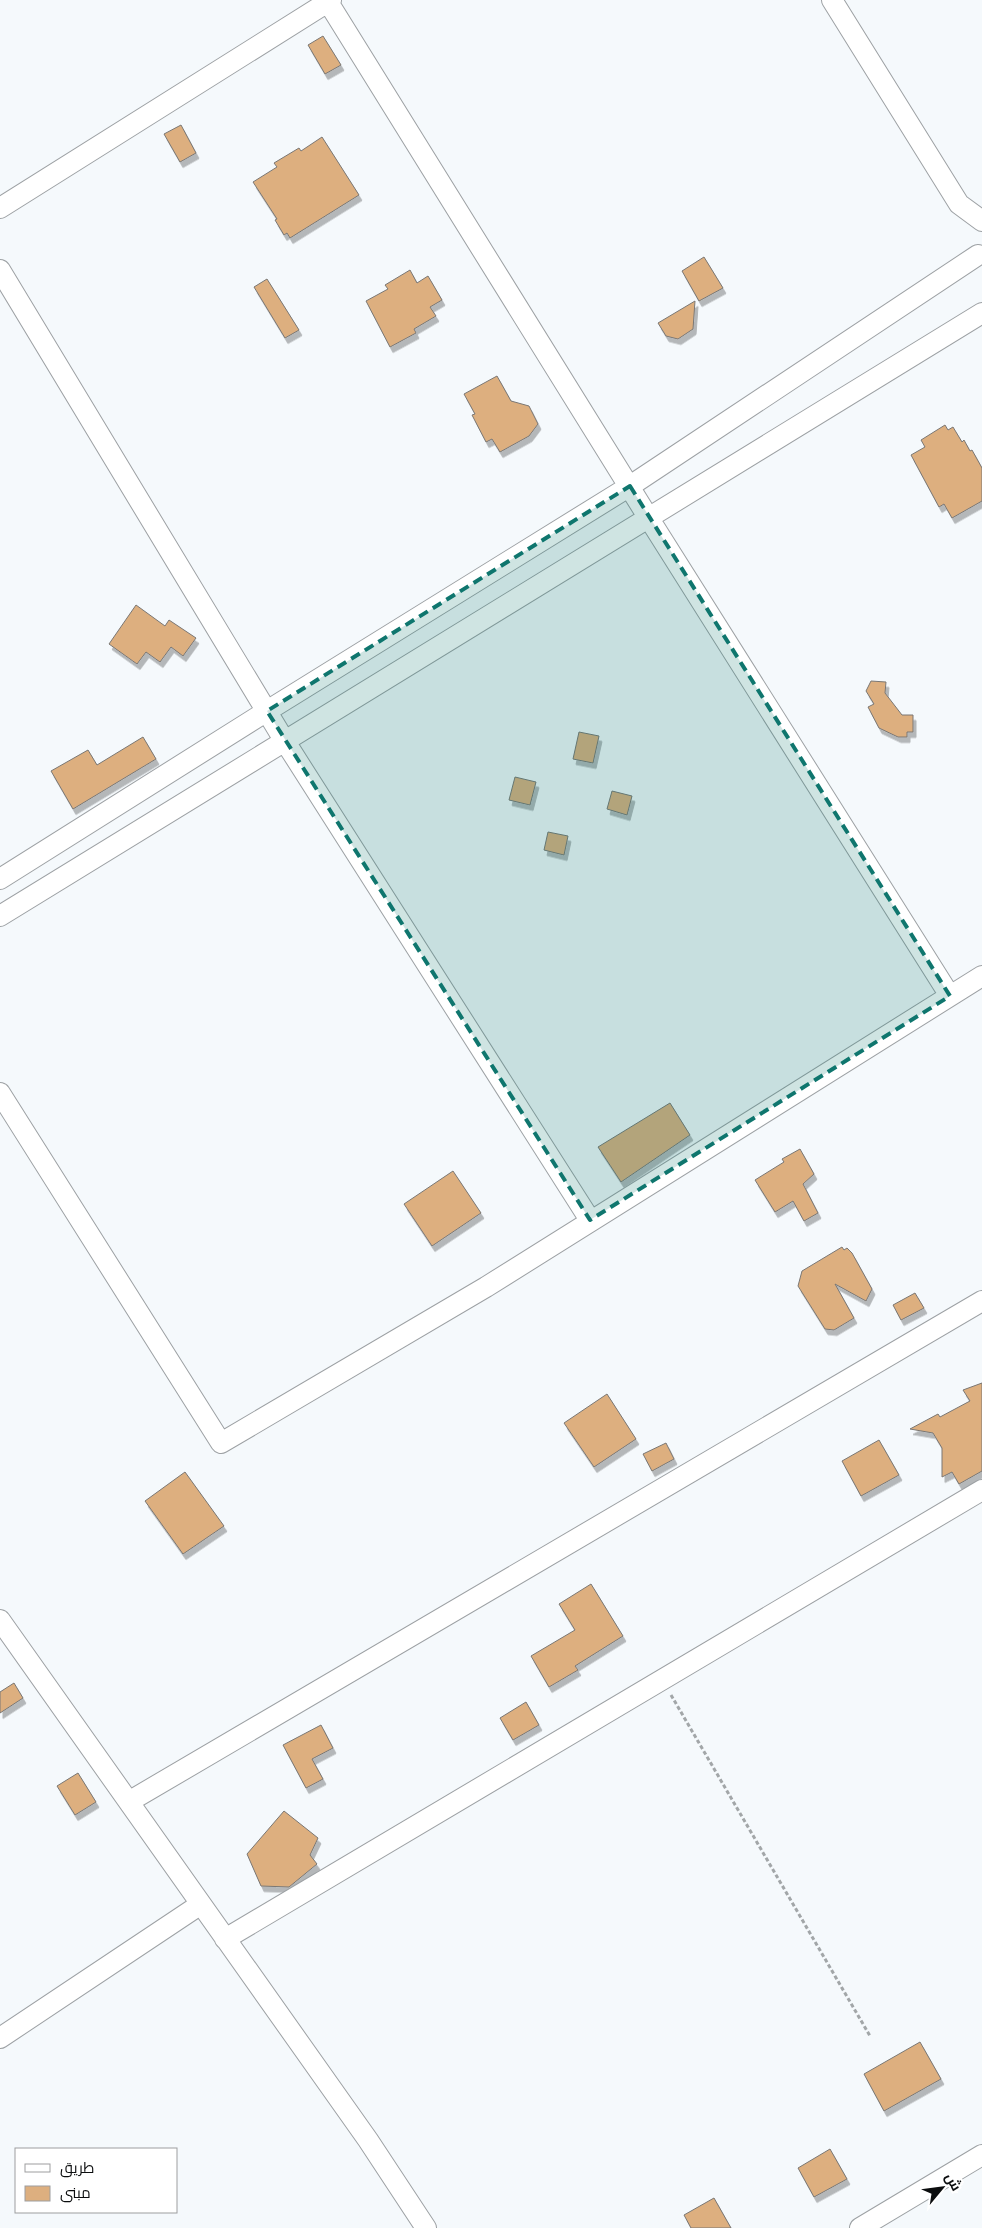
<svg xmlns="http://www.w3.org/2000/svg" width="982" height="2228" viewBox="0 0 982 2228" font-family="Literata,Cairo,serif">
  <defs>
    <filter id="shadow"><feDropShadow dx="3" dy="5.5" stdDeviation="0" flood-color="#0004"/></filter>
  </defs>
  <rect width="100%" height="100%" fill="#f5f9fc"/>
  <path fill="#ddaf7f" stroke="#7a7774" filter="url(#shadow)" d="M323,36L341,65L325,74L308,45Z
    M181,125L196,153L180,162L164,134Z
    M322,137L359,195L290,238L287,233L284,235L275,220L277,219L253,182L277,167L274,163L299,148L301,151Z
    M704,257L723,288L699,301L682,271Z
    M410,270L417,283L428,276L442,300L430,307L436,316L414,329L416,333L390,347L366,301L388,289L385,285Z
    M267,279L299,330L285,338L254,287Z
    M695,301L693,329L678,339L666,336L658,323Z
    M497,376L511,401L529,406L538,424L529,436L500,452L492,439L486,442L472,415L475,414L464,394Z
    M945,425L948,430L953,427L962,442L964,440L970,451L972,450L982,468V501L952,518L944,504L939,507L911,455L925,447L921,440Z
    M136,605L165,626L169,620L196,638L183,656L171,647L160,662L146,652L137,664L109,644Z
    M871,681L886,682L885,693L902,715H913V732H907V737H898L879,728L868,707L874,704L866,691Z
    M579,732L599,736L593,763L573,759Z
    M143,737L156,759L73,809L51,771L88,750L97,765Z
    M515,777L536,782L530,805L509,800Z
    M612,791L632,796L627,815L607,809Z
    M548,832L568,836L564,855L544,850Z
    M670,1103L690,1135L621,1182L598,1147Z
    M800,1149L814,1174L803,1184L818,1213L804,1221L793,1201L775,1212L755,1180L784,1162L782,1159Z
    M453,1171L481,1213L432,1246L404,1204Z
    M842,1247L844,1250L847,1248L852,1253L872,1289L866,1301L835,1284L854,1318L834,1330L825,1329L798,1286L802,1271Z
    M915,1293L924,1308L901,1320L893,1305Z
    M982,1383V1471L959,1484L952,1472L942,1477V1448L933,1433L910,1429L938,1414L940,1417L970,1401L963,1390Z
    M607,1394L636,1439L594,1467L564,1423Z
    M879,1440L899,1475L861,1496L842,1461Z
    M666,1443L674,1459L652,1471L643,1454Z
    M185,1472L224,1526L183,1554L145,1501Z
    M591,1584L623,1636L575,1666L578,1670L549,1687L531,1656L575,1630L559,1604Z
    M14,1683L23,1698L0,1713V1692Z
    M526,1702L539,1725L513,1740L500,1718Z
    M321,1725L333,1748L312,1759L323,1779L306,1788L283,1745Z
    M78,1773L96,1802L75,1815L57,1786Z
    M284,1811L318,1838L310,1855L317,1864L289,1887L261,1886L247,1854Z
    M920,2042L941,2079L884,2111L864,2074Z
    M830,2149L847,2179L814,2197L798,2168Z
    M714,2198L731,2228H691L684,2215Z"/>
  <g fill="none" stroke-linecap="round" stroke-linejoin="round">
    <g stroke="#9da1a4" stroke-width="22">
      <path id="minor" d="M832,0L959,204L982,221
        M328,2L648,517L950,996
        M0,208L331,0
        M0,270L284,740L590,1220
        M0,879L267,711L630,486L978,255
        M0,916L982,313
        M0,1093L221,1443L486,1287L982,976
        M0,1620L368,2140L426,2228
        M130,1801L982,1301
        M225,1939L982,1490
        M0,2038L201,1904
        M860,2228L982,2155"/>
    </g>
    <path stroke="#a2a6a8" stroke-width="3" stroke-dasharray="4 2.5" stroke-linecap="butt" d="M671,1695L870,2036"/>
    <use href="#minor" stroke="#fff" stroke-width="20"/>
  </g>
  <path fill="#0f766e" fill-opacity="0.2" stroke="#0f766e" stroke-width="4" stroke-dasharray="10 6" stroke-linejoin="round" d="M630,486L950,996L590,1220L267,711Z"/>
  <rect x="15" y="2148" width="162" height="65" fill="#ffffff" stroke="#9d9e9f"/>
  <rect x="25" y="2164" width="25" height="8" fill="#ffffff" stroke="#9d9e9f"/>
  <text x="60" y="2173" font-size="15" fill="#0b0d0e">طريق</text>
  <rect x="25" y="2186" width="25" height="15" fill="#ddaf7f" stroke="#9d9e9f"/>
  <text x="60" y="2198" font-size="15" fill="#0b0d0e">مبنى</text>
  <g transform="translate(942 2188) rotate(61)" stroke="#ffffff" stroke-width="4" paint-order="stroke">
  <path d="M0-4L9 19L0 12L-9 19Z" fill="#0b0d0e"/>
  <text y="-8" font-size="14" font-weight="bold" text-anchor="middle" fill="#0b0d0e">ش</text>
  </g>
</svg>
